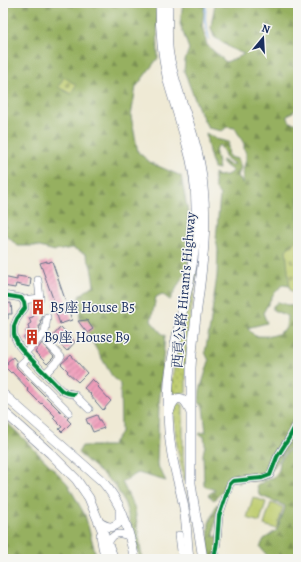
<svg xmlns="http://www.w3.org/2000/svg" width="301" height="562" viewBox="0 0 301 562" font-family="Alegreya,'Noto Serif TC',serif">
  <defs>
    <pattern id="grass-dots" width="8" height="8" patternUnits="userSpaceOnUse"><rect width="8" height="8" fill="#becc6e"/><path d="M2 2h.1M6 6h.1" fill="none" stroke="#9aa65e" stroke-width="1.8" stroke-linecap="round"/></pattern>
    <pattern id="forest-firs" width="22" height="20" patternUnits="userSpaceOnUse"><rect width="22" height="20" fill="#96b061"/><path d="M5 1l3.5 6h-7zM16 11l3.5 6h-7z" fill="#7a9053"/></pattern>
    <pattern id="cemetery-stones" width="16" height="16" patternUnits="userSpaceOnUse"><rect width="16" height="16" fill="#becc6e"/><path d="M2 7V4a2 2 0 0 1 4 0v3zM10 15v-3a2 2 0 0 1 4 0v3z" fill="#9aa65e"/></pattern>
    <pattern id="building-hatch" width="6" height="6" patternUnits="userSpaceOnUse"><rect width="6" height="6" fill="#f09fbb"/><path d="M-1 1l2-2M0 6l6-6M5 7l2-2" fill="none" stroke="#c2829b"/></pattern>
  </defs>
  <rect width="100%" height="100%" fill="#f6f6f2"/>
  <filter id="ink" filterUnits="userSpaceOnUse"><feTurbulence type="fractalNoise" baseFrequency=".025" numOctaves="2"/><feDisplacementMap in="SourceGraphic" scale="8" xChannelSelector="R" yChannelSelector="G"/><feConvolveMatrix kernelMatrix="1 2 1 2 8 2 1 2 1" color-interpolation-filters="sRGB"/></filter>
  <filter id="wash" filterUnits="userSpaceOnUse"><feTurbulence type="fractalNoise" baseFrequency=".012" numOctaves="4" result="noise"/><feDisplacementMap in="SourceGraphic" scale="16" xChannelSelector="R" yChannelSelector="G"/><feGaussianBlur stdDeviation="0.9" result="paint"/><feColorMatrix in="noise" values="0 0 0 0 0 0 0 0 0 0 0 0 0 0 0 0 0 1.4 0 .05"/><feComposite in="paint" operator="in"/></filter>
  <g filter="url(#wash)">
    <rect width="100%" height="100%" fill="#efead5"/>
    <path fill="url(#grass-dots)" stroke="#6c7e66" d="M197,253H199L186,353V393H171L172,378Z
      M179,403L183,405V457L186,481L185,482C178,457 174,432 174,406Z"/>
    <path fill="url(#forest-firs)" stroke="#587060" d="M3,3H157L158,58L136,87L131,116L138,152L151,163L181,176L188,213V267L170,300L162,294L156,297L151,321L163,335H165L159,406L157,464L166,481L138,473L122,482L135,509L142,559H140L125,504L115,485L78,453L82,446H111L121,432L120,384L112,376L80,321L79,296L94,285L91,267L86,254L73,248L55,251L36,246H18L3,233Z
      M183,3H205L202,26L207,45L226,62L239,57L244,54L232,49L214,37L211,27L215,3H298V108L287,116L290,122L298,124V258L297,287L282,285L273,295L263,313L267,323L247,328L255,336C269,336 275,338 286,328L287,316L273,310V306L278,302L298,308V402L296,413L292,424L298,430L291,440L289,447L264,480L250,481L245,476L239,484L236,476L227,482L221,493L214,500L208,495L215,490L204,486L203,454L205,445L204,436L199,435L200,433L206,432L203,407L199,402L200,390L209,361L205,352L210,326L217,276L218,250L216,239L220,195L215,188L214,173L218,176L227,175L233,171L222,163V160L230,165L234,164L226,158L223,150L219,145L215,149L219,169L214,168C210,157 207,145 206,133L216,139L229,142L228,148L229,157L238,159L241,167L238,176L243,184V170L246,160V153L244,149V144L235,128L227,127L222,131L208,128L199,110L184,71L185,60L189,49L180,24Z
      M3,419L20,435L67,483L85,515L97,559H3Z
      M298,438V559H270L260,547L264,539L277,530L284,511L285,506L259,495L257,485L274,477L279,470L280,461Z
      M217,504L219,506L215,522L214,537L223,535L219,550L212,559H210L208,549L209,523Z"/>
    <path fill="url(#cemetery-stones)" stroke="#6c7e66" d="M64,77L76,85L71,94L58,87Z
      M298,238V294L290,290L286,250Z"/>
    <path fill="#becc6e" stroke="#6c7e66" d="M253,497L266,502L260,522L247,518Z
      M271,503L283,507L277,529L264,525Z"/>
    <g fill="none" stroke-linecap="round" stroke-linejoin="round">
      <path stroke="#83b5f0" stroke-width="1.5" d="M206,3L205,21L209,39"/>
    </g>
    <g id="blocks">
      <path fill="url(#building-hatch)" d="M47,261V263L52,261L72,320L60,324L53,304H55L40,263Z
        M17,276L31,278L30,287L16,284L15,288L3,286V277L17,280Z
        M11,303L12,314H8V319H3V304Z
        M36,303H42L40,311H42V320H40L41,326H39L40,331L37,333V334L31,340L26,342L24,337L28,336L26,331L29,330L28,325L31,323L29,318L33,317Z
        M87,320L93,329L87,333L78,321Z
        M61,327L75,342L67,351L52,337Z
        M42,343L54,357L47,364L35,352Z
        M71,355L87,373L78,382L67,372L68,371L61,364Z
        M13,357L17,362L16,365L17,368L65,416L69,417L67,419L71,423L62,432L59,429L62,427L53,418L55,416L42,403L41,404L27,390L28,389L12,372L11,373L5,367L8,363L7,362Z
        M92,379L99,386L98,387L111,401L103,410L90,395L91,394L84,388Z
        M97,415L99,420H100L104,428L93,432L89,423L88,424L86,419Z"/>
    </g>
  </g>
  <g filter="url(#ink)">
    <use href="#blocks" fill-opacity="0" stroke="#657088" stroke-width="1"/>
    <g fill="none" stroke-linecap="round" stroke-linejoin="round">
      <g stroke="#657088" stroke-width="8">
        <path id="minor" d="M3,295L21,298L24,302L25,308L17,319L14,326V334L15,338L19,346L25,353L61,390C66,393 69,394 74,394L89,409
          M23,300L40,298L38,280
          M25,353L45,333L47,317
          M29,357L21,364L69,412
          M45,374L61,357L47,342
          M179,535L182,559
          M108,544C113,532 119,532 130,537
          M214,559L217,542L219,516L230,484L233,481L262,478L270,475L277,457L289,438L298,421"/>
      </g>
      <g stroke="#657088" stroke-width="10">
        <path id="major" d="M160,3C160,29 162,55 168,81C174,102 181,123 187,145C193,165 196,186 196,207C197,232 194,258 189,282C182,316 172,348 169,383C167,407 168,431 172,455C175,473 181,490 184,508C187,525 187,542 189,559
          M168,3C168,20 166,38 169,55C174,83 185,109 193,136C198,153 202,170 203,187C210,248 194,308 191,368V483L194,505L200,540L203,559
          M3,394L102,481C124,506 127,527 135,559
          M170,410C174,393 186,396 190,411
          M3,411L51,454L76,479L89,498L114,559
          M100,523C108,528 114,529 120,521V512
          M101,535L103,547L106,559"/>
      </g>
      <use href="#minor" stroke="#fff" stroke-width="7"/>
      <use href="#major" stroke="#fff" stroke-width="9"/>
      <g stroke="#f6f6f2" stroke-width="6">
        <path id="cycleway" d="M3,295L21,298L24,302L25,308L17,319L14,326V334L15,338L19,346L25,353L61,390C66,393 69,394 74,394
          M214,559L217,542L219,516L230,484L233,481L262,478L270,475L277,457L289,438L298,421"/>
      </g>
      <use href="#cycleway" stroke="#00873e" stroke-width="4"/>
    </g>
  </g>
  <defs>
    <g id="building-bare" transform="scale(1.2)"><path d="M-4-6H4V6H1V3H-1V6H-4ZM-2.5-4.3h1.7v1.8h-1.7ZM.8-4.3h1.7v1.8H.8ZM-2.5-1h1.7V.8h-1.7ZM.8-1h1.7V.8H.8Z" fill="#c8321e" stroke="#f6f6f2" stroke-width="2.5" paint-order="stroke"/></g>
  </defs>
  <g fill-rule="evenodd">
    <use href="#building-bare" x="38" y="307"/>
    <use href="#building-bare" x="32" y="337"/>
  </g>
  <g text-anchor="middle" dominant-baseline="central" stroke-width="3" stroke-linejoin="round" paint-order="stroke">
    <g font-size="14" fill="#1b2f5e" stroke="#f6f6f2">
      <text transform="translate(184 290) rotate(-85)">西貢公路 Hiram's Highway</text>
    </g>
    <g font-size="14" fill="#1b2f5e" stroke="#f6f6f2" text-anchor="start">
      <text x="50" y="307">B5座 House B5</text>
      <text x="44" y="337">B9座 House B9</text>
    </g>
  </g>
  <rect width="301" height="562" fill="none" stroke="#f6f6f2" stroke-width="16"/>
  <g transform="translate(263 38) rotate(18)" stroke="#f6f6f2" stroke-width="3" paint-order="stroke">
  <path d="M0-3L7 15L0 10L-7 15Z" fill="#1b2f5e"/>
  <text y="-6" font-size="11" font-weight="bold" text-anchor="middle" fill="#1b2f5e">N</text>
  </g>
</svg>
